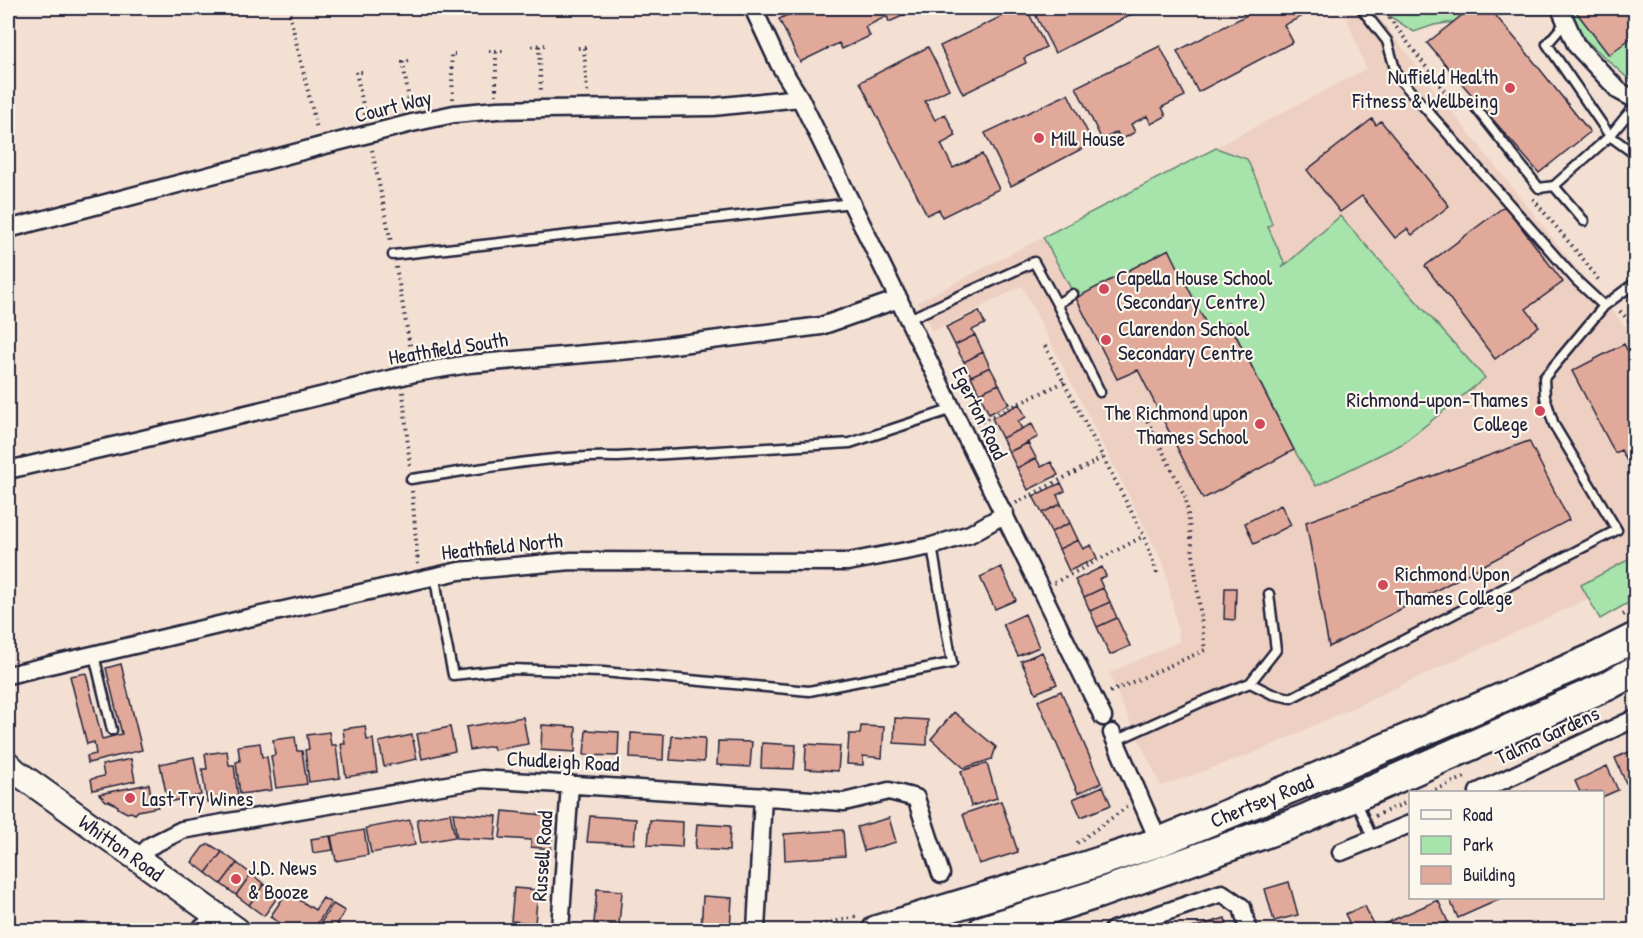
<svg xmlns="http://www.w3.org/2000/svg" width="1643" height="938" viewBox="0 0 1643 938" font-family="'Patrick Hand',sans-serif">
  <rect width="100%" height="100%" fill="#f3e0d3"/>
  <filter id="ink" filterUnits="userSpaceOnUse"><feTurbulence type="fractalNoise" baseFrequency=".0167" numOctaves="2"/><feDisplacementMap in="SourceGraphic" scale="12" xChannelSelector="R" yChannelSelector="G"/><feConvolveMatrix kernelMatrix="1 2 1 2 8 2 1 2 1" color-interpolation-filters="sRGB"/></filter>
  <g filter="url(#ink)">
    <path fill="#eed0c2" d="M1343,8H1372L1435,90L1585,279L1635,338V577L1257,752L1161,786L1122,705L1109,673L1180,641L1164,565L1022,286L932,332L918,302L1366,69Z"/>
    <path fill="#a6e4ab" stroke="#648373" stroke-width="1.5" d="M1379,8H1551L1549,14H1506L1434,25L1414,32L1380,10Z
      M1565,8H1635V85L1566,22Z
      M1216,148L1247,159L1259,186L1272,224L1268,227L1285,264L1282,268L1340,216L1485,378L1402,444L1316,486L1294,450L1230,323L1210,332L1076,298L1043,237Z
      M1635,556V599L1600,619L1581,585Z"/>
    <path fill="#e1a99a" stroke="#22223b" stroke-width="1.5" d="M802,8H907L909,13L889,22L887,16L865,27L870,36L842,49L839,43L800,62L779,19Z
      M1019,8H1026L1046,47L1024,58L1026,63L963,94L940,46Z
      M1032,8H1137L1138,11L1055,53Z
      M1249,8H1297L1301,17L1284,25L1293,42L1198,92L1177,51L1251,13Z
      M1471,8H1489L1519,43L1590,132L1539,173L1427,43Z
      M1578,8H1636V34L1609,55L1577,13Z
      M1160,46L1185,96L1162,107L1166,116L1151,124L1147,116L1131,124L1135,132L1121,140L1117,132L1102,140L1076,87Z
      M928,47L949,89L925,101L935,120L945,114L956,136L941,144L953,168L982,154L999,189L942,217L939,209L927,215L860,82Z
      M1068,94L1093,143L1011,186L985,133Z
      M1372,119L1376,125L1381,121L1449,206L1412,235L1407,229L1395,238L1362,196L1340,212L1307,170Z
      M1505,206L1563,282L1526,309L1539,326L1495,359L1425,266Z
      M1169,249L1210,332L1229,322L1294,450L1203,499L1138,370L1117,379L1076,298Z
      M979,311L985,324L972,330L975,335L955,345L946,327Z
      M975,335L983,352L964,362L955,345Z
      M1624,344L1636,366L1635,476L1621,450L1615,453L1572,371Z
      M983,352L990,367L971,376L964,362Z
      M990,367L999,384L979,393L971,376Z
      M999,384L1009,404L989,414L979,393Z
      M1019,404L1026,417L1018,421L1022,429L1002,438L992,418Z
      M1032,424L1038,437L1009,452L1002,438Z
      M1529,441L1569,520L1329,647L1306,522Z
      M1028,443L1036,458L1017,468L1009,452Z
      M1036,458L1041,467L1051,462L1058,475L1028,490L1017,468Z
      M1061,483L1065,491L1057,495L1061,504L1042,513L1033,496Z
      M1061,504L1070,523L1051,532L1042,513Z
      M1281,505L1291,525L1254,544L1245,523Z
      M1070,523L1078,540L1059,549L1051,532Z
      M1078,540L1083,549L1091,545L1097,558L1069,571L1059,549Z
      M1001,567L1016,600L995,609L980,577Z
      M1102,567L1106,576L1099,579L1103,588L1084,597L1075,580Z
      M1103,588L1110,602L1090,611L1084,597Z
      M1225,588H1236L1235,620L1224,619Z
      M1110,602L1117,618L1097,627L1090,611Z
      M1025,614L1039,647L1018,656L1003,624Z
      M1117,618L1130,646L1110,655L1097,627Z
      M1042,652L1057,684L1036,693L1021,661Z
      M121,664L142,750L88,763L87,756L96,754L94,742L87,744L70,676L86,673L102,739L122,734L106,668Z
      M1061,691L1101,783L1078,793L1038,701Z
      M954,712L996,747L992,759L964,768L931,739Z
      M523,717L528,744L494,750L493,746L470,750L466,727Z
      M895,718L928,720L927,745L894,743Z
      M542,725L576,727L575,752L541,750Z
      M365,726L367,740L373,739L377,772L346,777L341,744H345L343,729Z
      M861,726L884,727L882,758L863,756V765L847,764L849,734H860Z
      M450,727L455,751L422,759L417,734Z
      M586,730L619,732L618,756L584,755Z
      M329,732L331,745H336L340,778L309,782L305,750L309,749L307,735Z
      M631,733L664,735L663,760L630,758Z
      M412,735L417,759L384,766L379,742Z
      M672,736L705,738L704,762L670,760Z
      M295,737L297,751H302L307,784L276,788L271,756L275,755L273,740Z
      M718,741L752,742L750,767L717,765Z
      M260,743L262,757H267L272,790L240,794L236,762L240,761L238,746Z
      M762,743L796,745L794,769L761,768Z
      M806,744L840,746L838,771L805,769Z
      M1636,749V778L1626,783L1615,758Z
      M227,751L229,765H234L238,797L207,802L202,769H207L205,754Z
      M194,757L201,795L168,802L160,764Z
      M131,759L135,781L93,790L91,779L104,776L102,765Z
      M987,763L997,798L971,806L961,771Z
      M1607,766L1618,790L1602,797V792H1580L1575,781Z
      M149,784L151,795H155L158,807L138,811L135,814L131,812L127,813L118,808V806L109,801H106L99,794Z
      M1103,786L1111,805L1081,817L1073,799Z
      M1001,801L1018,852L979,864L963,814Z
      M503,811L554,816L551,849L531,847V840L500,838Z
      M450,813L455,837L421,843L417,819Z
      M453,813L497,816L495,840L457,838Z
      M590,816L636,819L634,844L587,842Z
      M889,818L896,842L864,851L857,827Z
      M410,820L415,845L371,853L366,828Z
      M650,820L683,822L682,847L648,845Z
      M697,824L730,826L729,851L695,849Z
      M364,830L368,855L336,861L331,836Z
      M843,830L845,856L785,860L784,834Z
      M330,836L333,850L313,853L311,839Z
      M209,844L222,852L206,873L192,862L203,847Z
      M222,852L237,863L221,884L206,873Z
      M237,863L251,874L236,895L221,884Z
      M251,874L264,884L249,905L236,895Z
      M1289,882L1298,915L1274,921L1265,889Z
      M264,884L279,895L264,916L249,905Z
      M514,888L538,890L535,923L511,921Z
      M597,889L622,891L619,925L594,923Z
      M287,892L315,910L323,898L331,903L313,930H291L270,917Z
      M703,896L732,898L730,930H701Z
      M1449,898H1503L1458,918Z
      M1438,900L1448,922L1427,930H1353L1345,914L1365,906L1375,928Z
      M333,904L345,911L337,924L348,930H316Z
      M1225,918L1228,930H1193L1192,928Z"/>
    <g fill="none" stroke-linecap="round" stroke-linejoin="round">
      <g stroke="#22223b" stroke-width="13">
        <path id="service" d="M1361,8L1387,41L1397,76L1576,280L1604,306
          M1566,22L1547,44L1610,136L1636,155
          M1472,103L1539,188L1554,186
          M1584,221L1554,186L1610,136L1636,104
          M393,255L852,203
          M1057,304L1073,294
          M909,319L1034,262L1057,304L1100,392
          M411,479C477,470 552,454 618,457L850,443L953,409
          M435,576L440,611L453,675L510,669L603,672L809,691L952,663L932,546
          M94,655L112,730
          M1250,683L1276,650L1269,594
          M1115,741L1201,702L1250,683L1272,694L1291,698L1617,530L1554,425L1545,397L1544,378L1604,306L1636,282
          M1357,802L1373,840"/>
      </g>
      <g stroke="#22223b" stroke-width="21">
        <path id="minor" d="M753,8L779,64L800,98L1103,717
          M1560,8L1576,45L1619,91L1636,100
          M8,229L321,146L412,123L454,114L497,110L542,109L713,107L800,98
          M8,470L143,439L415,373L469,364L642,349L821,326L899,299
          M8,675L248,618L459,571L572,561L848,562L932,546L970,534L1005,514
          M1112,733L1159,842
          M1478,792L1636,718
          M1341,852L1410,824
          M138,859L150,846L182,830L482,779L844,802L889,791L916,798L941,874
          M199,930L205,926L214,914
          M560,930L570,784
          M756,930L763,796
          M1113,930L1222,893L1242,907L1248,930"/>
      </g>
      <g stroke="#22223b" stroke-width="28">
        <g id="secondary">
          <path id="s1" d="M8,764L15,771L237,930"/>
        </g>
      </g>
      <g stroke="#22223b" stroke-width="33">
        <g id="trunk">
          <path id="s2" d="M877,930L1077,869L1159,842L1306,782L1596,657L1636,637"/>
          <path d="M983,930L1097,894L1190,861L1302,820L1607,686L1636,670"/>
        </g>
      </g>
      <path stroke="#22223b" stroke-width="4" stroke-dasharray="1.5 4.5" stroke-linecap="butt" d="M288,8L317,129
        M1382,8L1459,111
        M532,46L545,45
        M539,46L541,93
        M578,48L590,47
        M584,48L587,92
        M489,51H503
        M496,52V95
        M409,61L403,62L410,108
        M362,72H356L366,119
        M453,99L451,54H455
        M372,150L391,242
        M1533,199L1583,259L1600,282
        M396,267L412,357
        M1620,311L1636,328
        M1045,346L1144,536L1158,576
        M8,360L16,357
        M403,392L410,468
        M976,424L1064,382
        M412,491L418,564
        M1016,503L1104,457
        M1054,583L1144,536
        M1623,615L1636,608
        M1110,692L1205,650L1186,498L1141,408
        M1430,792L1468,776
        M1375,816L1410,801
        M1077,843L1127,807
        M1074,926L1085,930
        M802,930L858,916"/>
      <use href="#service" stroke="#fbf7ec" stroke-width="8"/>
      <use href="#minor" stroke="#fbf7ec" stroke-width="16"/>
      <use href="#secondary" stroke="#fbf7ec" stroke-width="24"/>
      <use href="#trunk" stroke="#fbf7ec" stroke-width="28"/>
    </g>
  </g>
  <g fill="#d1495b" stroke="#fbf7ec" stroke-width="2">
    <circle cx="1510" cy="88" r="6"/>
    <circle cx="1039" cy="138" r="6"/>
    <circle cx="1104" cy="289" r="6"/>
    <circle cx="1106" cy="340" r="6"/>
    <circle cx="1540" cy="411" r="6"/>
    <circle cx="1260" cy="424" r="6"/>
    <circle cx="1383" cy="585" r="6"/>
    <circle cx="130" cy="798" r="6"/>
    <circle cx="236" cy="879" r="6"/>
  </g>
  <g text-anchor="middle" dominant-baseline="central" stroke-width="4.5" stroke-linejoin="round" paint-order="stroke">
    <g font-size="21" fill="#22223b" stroke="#fbf7ec" text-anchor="start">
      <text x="1498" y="76" text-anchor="end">Nuffield Health<tspan x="1498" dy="24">Fitness &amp; Wellbeing</tspan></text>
      <text x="1051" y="138">Mill House</text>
      <text x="1116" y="277">Capella House School<tspan x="1116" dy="24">(Secondary Centre)</tspan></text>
      <text x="1118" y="328">Clarendon School<tspan x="1118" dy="24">Secondary Centre</tspan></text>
      <text x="1528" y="399" text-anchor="end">Richmond-upon-Thames<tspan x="1528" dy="24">College</tspan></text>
      <text x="1248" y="412" text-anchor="end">The Richmond upon<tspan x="1248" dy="24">Thames School</tspan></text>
      <text x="1395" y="573">Richmond Upon<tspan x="1395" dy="24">Thames College</tspan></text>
      <text x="142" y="798">Last Try Wines</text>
      <text x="248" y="867">J.D. News<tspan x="248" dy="24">&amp; Booze</tspan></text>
    </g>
    <g font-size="21" fill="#22223b" stroke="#fbf7ec">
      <text transform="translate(393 106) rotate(-14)">Court Way</text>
      <text transform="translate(448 348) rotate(-9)">Heathfield South</text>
      <text transform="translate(980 413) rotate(64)">Egerton Road</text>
      <text transform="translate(502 546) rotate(-6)">Heathfield North</text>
      <text transform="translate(1547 735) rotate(-25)">Talma Gardens</text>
      <text transform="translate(563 761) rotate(3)">Chudleigh Road</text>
      <text stroke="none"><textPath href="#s2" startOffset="406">Chertsey Road</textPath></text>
      <text stroke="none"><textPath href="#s1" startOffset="141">Whitton Road</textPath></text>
      <text transform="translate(542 856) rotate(-86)">Russell Road</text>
    </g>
  </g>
  <rect width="1643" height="938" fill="none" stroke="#fbf7ec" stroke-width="30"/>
  <rect x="15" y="15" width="1613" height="908" fill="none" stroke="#22223b" stroke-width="2" filter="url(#ink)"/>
  <rect x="1409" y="791" width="195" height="108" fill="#fbf7ec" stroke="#a4a2a5" stroke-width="1.5"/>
  <rect x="1421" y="810" width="30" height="9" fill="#fbf7ec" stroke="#a4a2a5" stroke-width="1.5"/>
  <text x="1463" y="821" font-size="18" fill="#22223b">Road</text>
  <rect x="1421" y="836" width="30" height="18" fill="#a6e4ab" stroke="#a4a2a5" stroke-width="1.5"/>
  <text x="1463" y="851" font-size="18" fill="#22223b">Park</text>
  <rect x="1421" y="866" width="30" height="18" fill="#e1a99a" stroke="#a4a2a5" stroke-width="1.5"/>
  <text x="1463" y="881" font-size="18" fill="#22223b">Building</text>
</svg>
